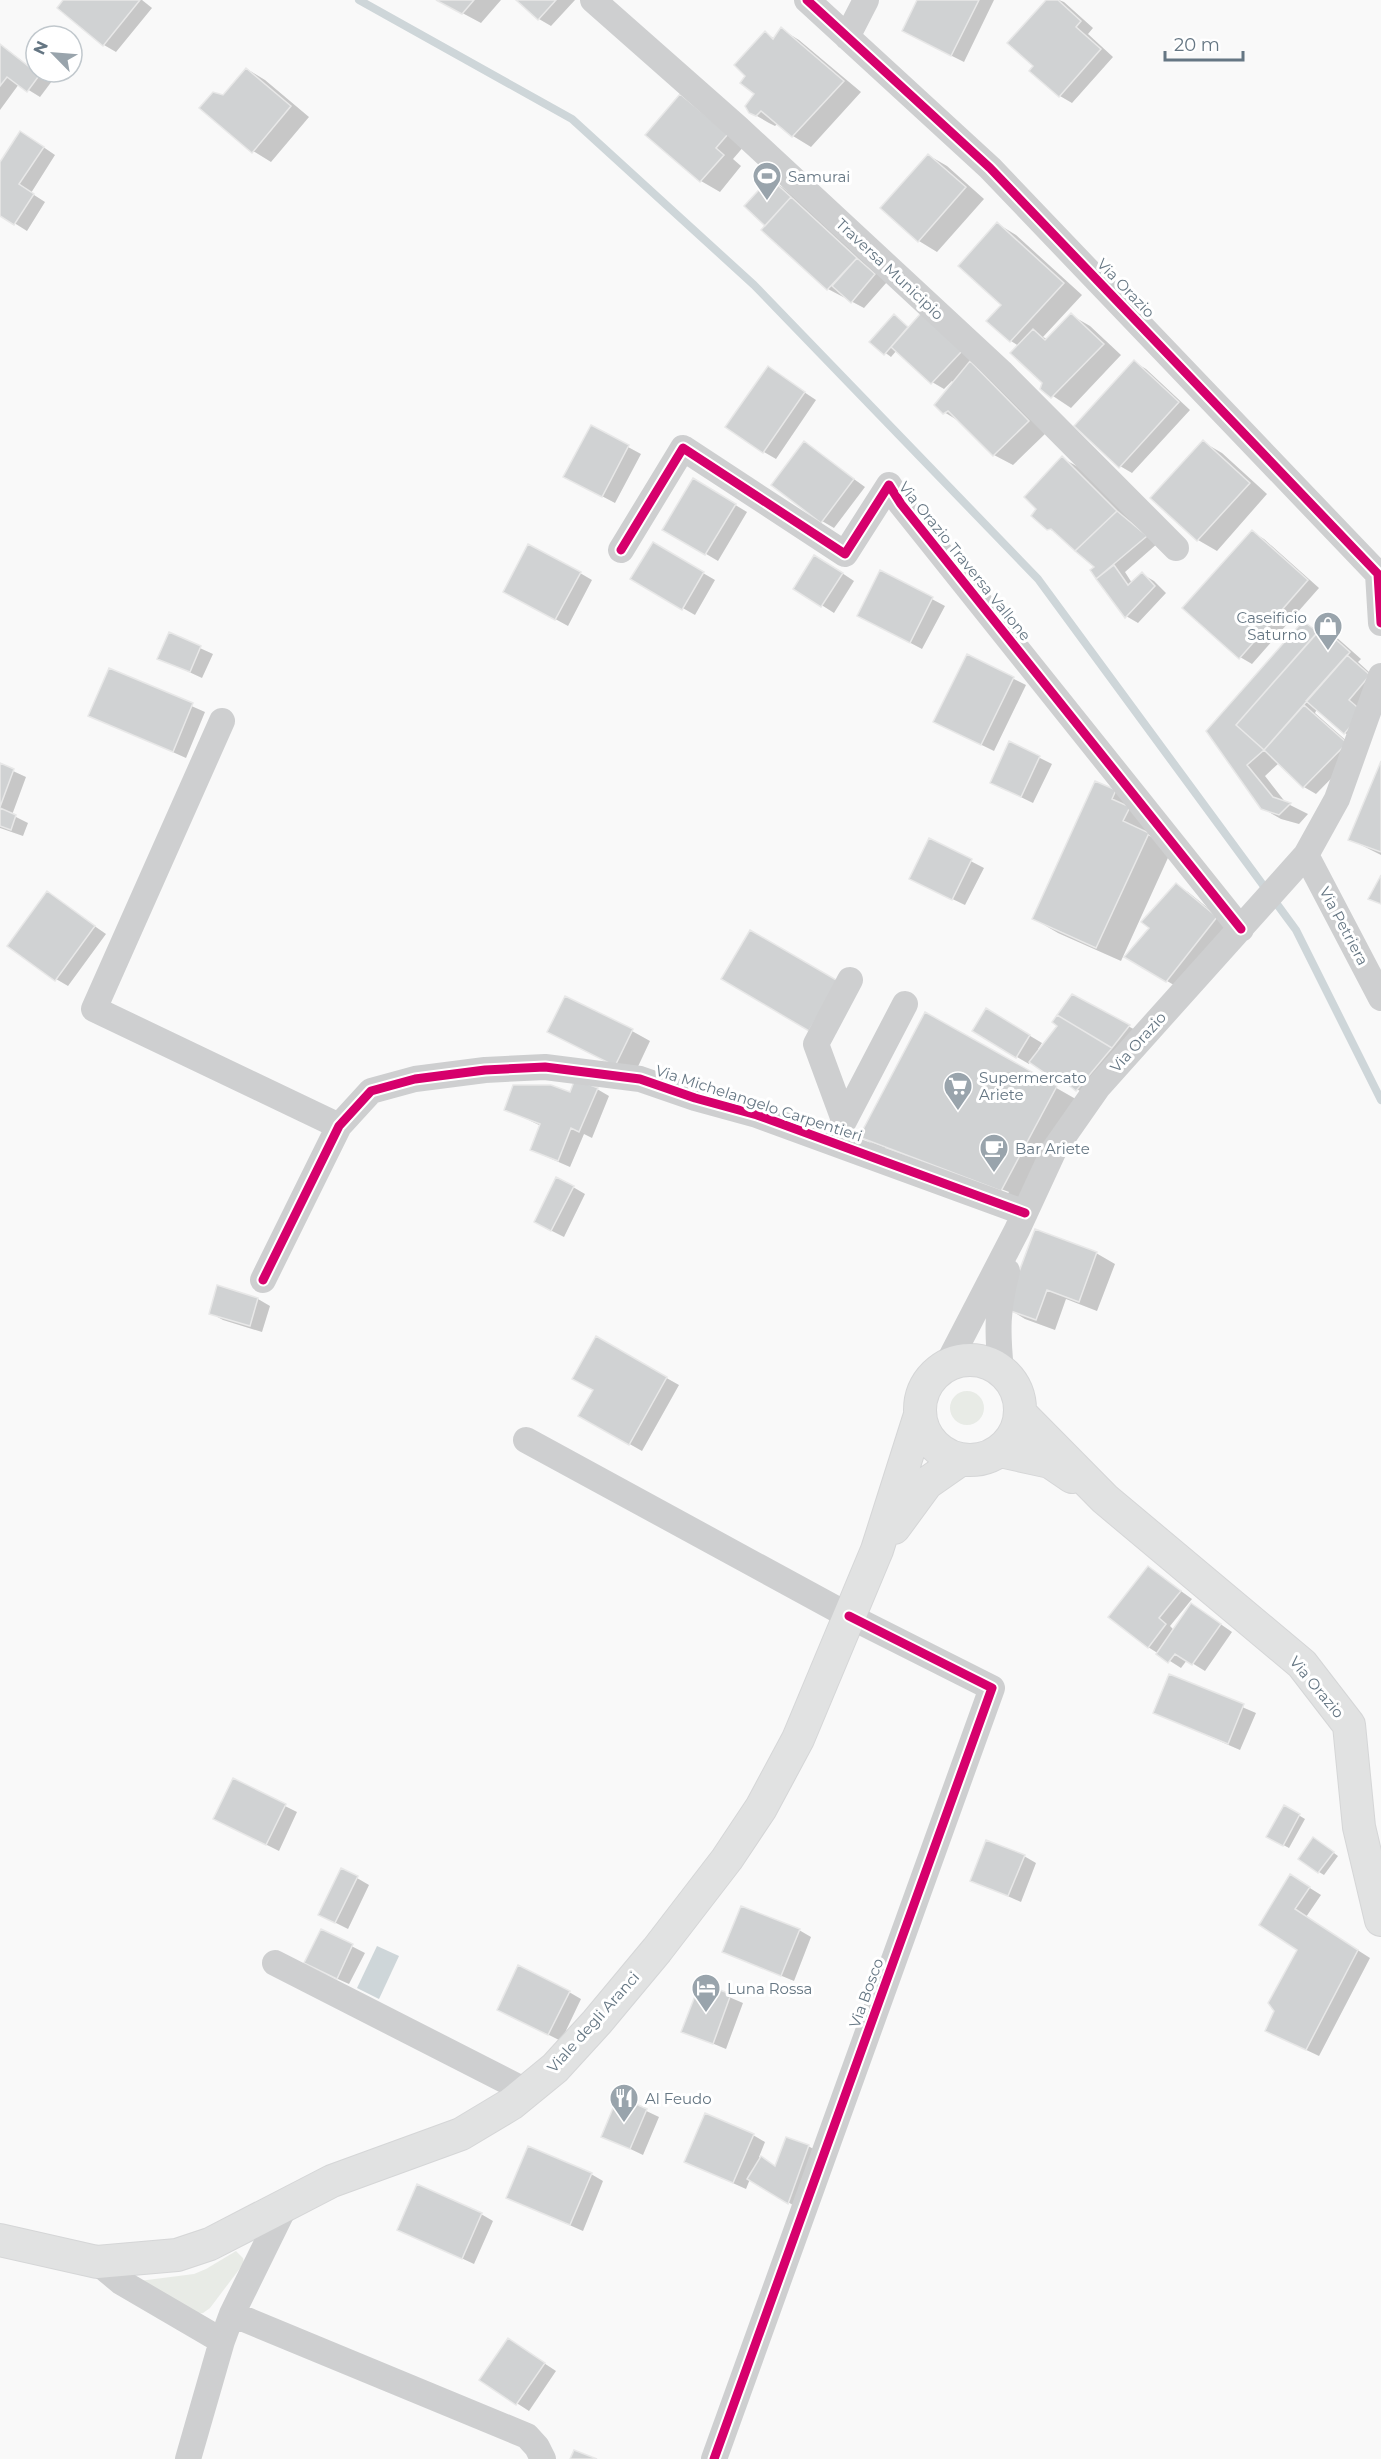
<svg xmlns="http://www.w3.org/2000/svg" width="1381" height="2459" viewBox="0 0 1381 2459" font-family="Montserrat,sans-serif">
  <rect width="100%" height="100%" fill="#f9f9f9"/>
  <path fill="#e8ebe6" d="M950 1408a17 17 0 1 1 34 0a17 17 0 1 1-34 0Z
    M236,2251L243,2258L244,2263L210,2308L203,2313L197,2314L139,2281L194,2274L206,2269Z"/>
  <path fill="#ced6d9" d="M377,1946L399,1956L379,1999L357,1988Z"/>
  <path fill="#0003" fill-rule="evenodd" d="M65,0H142L152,8L116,52L104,45L59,8Z
    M438,0H501L481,23Z
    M518,0H575L551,26L539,19Z
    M919,0H994L964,62L916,38Z
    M1048,0H1059L1064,2L1093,28L1088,34L1113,57L1072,103L1060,96L1031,70L1035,66Z
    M781,29L799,40L861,92L811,147L793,136L778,123L775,126L769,123L750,112L756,94L747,76L765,33L775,39Z
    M0,44L36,72L52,81L40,97L19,84L0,110Z
    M247,69L265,80L309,117L271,162L253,151L224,97Z
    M680,96L745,145L733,159L741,166L720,192L701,181L647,135Z
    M33,140L55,155L31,193L45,202L27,231L0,214V165Z
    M928,155L947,166L984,199L937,252L919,241Z
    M770,180L782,187L810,210L887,282L864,308L828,289L767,225Z
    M998,224L1016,235L1082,295L1043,337L1047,339L1071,315L1090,326L1121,355L1071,408L1041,388L1044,382L1019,346L1011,341L1003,305Z
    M922,315L973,358L969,362L988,373L1046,433L1013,465L994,455L962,423L944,412L954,383L952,381L944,389L932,382L897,350L891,357L871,342L894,316L910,328Z
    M1134,362L1146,369L1190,410L1132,473L1120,466Z
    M768,368L816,400L776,459L764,452Z
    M591,427L641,454L615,503L577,483Z
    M1203,442L1222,453L1267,494L1217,551L1198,540L1152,498Z
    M804,443L865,487L834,528L822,521Z
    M1062,458L1080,468L1158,543L1125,572L1132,583L1142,574L1154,581L1166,593L1138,623L1126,616L1092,570L1096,567L1062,537L1048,528Z
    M694,480L747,512L718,561L664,529Z
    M1252,532L1264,539L1319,588L1252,664L1240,657Z
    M653,544L715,580L695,615L632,579Z
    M827,563L854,581L834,613L795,588Z
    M881,572L945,606L922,649L871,622Z
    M580,573L592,580L568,626L517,598Z
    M1304,623L1320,632L1323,629L1335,636L1361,659L1358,662L1381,683L1357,740L1345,733L1317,709L1315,713L1358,751L1316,794L1304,787L1279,763L1265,776L1286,803L1308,814L1299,824L1281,819L1262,808L1208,731Z
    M169,634L213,654L202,678L159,658Z
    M967,656L1026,685L994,751L947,728Z
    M110,670L205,712L186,758L90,715Z
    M1010,743L1052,764L1033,803L1004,789Z
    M0,765L26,777L12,815L28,823L23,836L0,828Z
    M1381,765V855L1349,839Z
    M1096,783L1116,792L1154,823L1148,835L1172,849L1121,961L1058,933L1034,919Z
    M930,840L984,868L965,905L923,885Z
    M1176,885L1188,892L1229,925L1179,988L1126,957L1151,927Z
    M47,893L106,934L68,986L56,979Z
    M1072,996L1141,1033L1095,1100L1030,1061L1029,1064L1017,1057L987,1010L1042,1043L1038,1049L1039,1051L1059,1026Z
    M926,1014L1081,1102L1026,1204L885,1151L861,1137ZM885,1146L1009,1192L1007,1195L885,1149Z
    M632,1031L650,1041L634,1075L549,1032Z
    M597,1089L609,1096L592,1138L584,1134L570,1167L531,1150L541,1126L506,1109Z
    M573,1187L585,1194L564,1237L548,1229Z
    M1096,1253L1115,1264L1097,1311L1066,1299L1055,1330L1025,1319L1007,1308Z
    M258,1299L270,1306L262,1332L223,1320L210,1313Z
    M597,1339L679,1385L642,1451L580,1416L595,1390Z
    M1149,1568L1192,1599L1170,1626L1173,1629L1203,1612L1232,1632L1205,1671L1187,1660L1181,1668L1148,1647Z
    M1170,1676L1256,1713L1240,1750L1155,1713Z
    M285,1806L297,1812L279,1851L227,1825Z
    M1285,1807L1305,1819L1289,1848L1268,1837Z
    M1319,1842L1338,1856L1324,1875L1319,1872Z
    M1024,1856L1036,1863L1021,1902L972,1880Z
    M357,1878L369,1885L348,1929L332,1921Z
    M1302,1883L1321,1895L1306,1917L1370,1958L1319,2056L1279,2037L1299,1949L1261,1925Z
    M799,1930L811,1937L794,1981L724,1952Z
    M322,1931L365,1953L349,1984L318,1970Z
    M701,1985L743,2003L726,2049L683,2031Z
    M569,1992L581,1999L561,2041L511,2016Z
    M619,2098L659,2117L643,2155L603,2136Z
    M753,2135L765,2142L759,2157L776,2167L808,2146L821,2153L801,2210L750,2179L746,2189L686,2162Z
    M591,2174L603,2181L583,2231L508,2198Z
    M481,2214L493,2221L474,2264L399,2229Z
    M509,2340L556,2371L529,2411L481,2380Z"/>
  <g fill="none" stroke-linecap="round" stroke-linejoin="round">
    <path stroke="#ced6d9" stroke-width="8" d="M359,0L572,119L754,285L1038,579L1296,930L1381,1100"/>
  </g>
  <path fill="#d0d2d3" stroke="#e8e8e8" stroke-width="1.5" d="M63,0H140L103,46L57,8Z
    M436,0H474L462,14Z
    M516,0H556L538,20Z
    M917,0H979L951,56L902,31Z
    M1046,0H1058L1081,21L1076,27L1101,49L1059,97L1029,71L1033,66L1007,43Z
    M781,27L844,81L792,137L761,111L756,116L749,113L745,106L754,94L740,83L745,76L734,65L765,31L773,39Z
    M0,44L36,72L41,73L27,92L7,77L0,86Z
    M246,68L291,106L252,153L199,108L213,92L223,95Z
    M680,94L728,134L716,148L724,155L700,182L645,135Z
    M20,131L44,147L19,184L34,194L14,225L0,216V162Z
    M928,154L966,187L918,242L880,208Z
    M770,178L791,197L765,226L744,206Z
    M791,197L857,258L827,290L761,230Z
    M997,222L1064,283L1010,342L986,321L1001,305L958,266Z
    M857,258L875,274L851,303L832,286Z
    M921,313L962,351L931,384L891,347Z
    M1071,313L1104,344L1051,398L1040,389L1042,383L1010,353L1033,329L1045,340Z
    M894,314L908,327L884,355L869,342Z
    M1134,360L1179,402L1119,468L1074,426Z
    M970,361L1029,421L993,456L948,411L943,414L934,405Z
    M768,366L805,392L763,453L725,427Z
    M591,425L629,445L602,497L563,477Z
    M1203,440L1250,483L1197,541L1150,498Z
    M804,441L854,479L821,523L771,485Z
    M1062,456L1117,511L1075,551L1051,529L1047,530L1031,516L1036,509L1024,497Z
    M693,478L736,504L705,555L662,530Z
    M1117,511L1147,536L1096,579L1090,570L1094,567L1075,551Z
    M1252,530L1308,580L1239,659L1182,608Z
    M653,542L704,572L682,610L630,579Z
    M528,544L581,572L555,620L503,592Z
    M814,555L843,573L821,607L793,589Z
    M1114,565L1128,585L1142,572L1155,586L1125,618L1096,579Z
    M880,570L933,597L910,643L857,616Z
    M1303,621L1318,632L1236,725L1264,750L1247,765L1273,797L1291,803L1279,815L1261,809L1206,731Z
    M1322,627L1350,652L1264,750L1236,725Z
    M169,632L201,646L190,672L157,659Z
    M967,654L1014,677L981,745L933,722Z
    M1347,655L1370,675L1349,700L1363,712L1344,734L1306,701Z
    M109,668L193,703L173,752L88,716Z
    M1304,705L1347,743L1303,788L1264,750Z
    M1009,741L1040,756L1021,797L990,783Z
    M1381,761V852L1348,840Z
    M0,763L14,769L0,807Z
    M1095,781L1116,790L1112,799L1130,807L1123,821L1149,833L1096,948L1032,919Z
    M0,808L16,815L11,830L0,826Z
    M929,838L972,859L952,900L909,879Z
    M1381,875V904L1368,899Z
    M1176,883L1217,917L1166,982L1124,957L1149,928L1141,922Z
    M47,891L95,926L55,981L7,946Z
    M750,930L838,981L809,1031L721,979Z
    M1072,994L1130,1025L1112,1048L1057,1015Z
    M565,996L633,1029L615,1066L547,1032Z
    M986,1008L1030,1035L1016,1058L972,1031Z
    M925,1012L1057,1086L1001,1191L859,1137Z
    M1057,1015L1112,1048L1076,1091L1056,1075L1052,1078L1029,1062L1057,1026L1052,1022Z
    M575,1079L598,1088L579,1132L571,1128L558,1161L530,1150L540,1124L504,1110L513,1085H551L570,1092Z
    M556,1177L574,1186L551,1231L534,1222Z
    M1035,1229L1097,1252L1079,1302L1047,1290L1036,1320L1005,1309Z
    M217,1285L258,1298L250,1326L209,1314Z
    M596,1336L667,1377L629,1445L578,1416L593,1390L572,1379Z
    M1148,1566L1181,1591L1159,1618L1166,1624L1148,1648L1108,1617Z
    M1191,1603L1221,1624L1192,1665L1175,1654L1168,1663L1156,1654Z
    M1169,1674L1244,1704L1228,1744L1153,1713Z
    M233,1778L286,1804L266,1845L213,1819Z
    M1284,1805L1300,1814L1283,1846L1266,1837Z
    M1313,1837L1334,1852L1318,1873L1298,1859Z
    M986,1840L1025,1855L1008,1896L970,1881Z
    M341,1868L358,1876L335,1923L318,1915Z
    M1290,1874L1310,1887L1295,1909L1358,1950L1306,2050L1265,2031L1274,2011L1268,2003L1297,1950L1259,1925Z
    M741,1906L800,1929L781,1976L722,1952Z
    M321,1929L353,1944L337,1979L304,1963Z
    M518,1965L570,1991L548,2035L497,2010Z
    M700,1983L731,1994L713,2044L681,2032Z
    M618,2096L647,2109L630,2149L601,2137Z
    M705,2113L754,2134L733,2183L684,2162Z
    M786,2137L809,2145L788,2204L747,2179L761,2156L775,2166Z
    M528,2146L592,2173L570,2225L506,2198Z
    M417,2184L482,2213L462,2259L397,2230Z
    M508,2338L545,2363L516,2405L479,2380Z
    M574,2450L597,2459H570Z"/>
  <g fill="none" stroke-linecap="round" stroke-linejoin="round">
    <g stroke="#d5d6d7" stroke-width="34">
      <path id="major" d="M920 1410a50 50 0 1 1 100 0a50 50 0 1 1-100 0Z
        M1020,1413L1105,1499L1302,1664L1349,1725L1359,1827L1381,1920
        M1000,1451L1050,1462L1072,1477
        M894,1528L927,1483L960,1460
        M0,2240L97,2262L177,2255L210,2244L332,2181L461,2134L511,2104L555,2068L597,2022L657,1950L727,1859L761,1808L798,1739L877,1550L919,1418"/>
    </g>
    <path stroke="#cecfd0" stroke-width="26" d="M593,0L738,128L1001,372L1176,548
      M807,0L990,168L1378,574L1381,623
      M847,37L866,0
      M621,550L683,448L845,554L889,485L901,504L1241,929
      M222,721L94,1009L339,1126
      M1306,855L1381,998
      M844,1120L816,1044L850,980
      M833,1142L905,1004
      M263,1280L339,1126L371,1091L415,1079L485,1070L545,1067L640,1079L695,1098L757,1115L1025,1213
      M947,1365L1017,1230L1054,1150L1098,1087L1306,855L1337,799L1381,676
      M1001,1371C997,1330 997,1311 1007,1271
      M526,1440L849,1616L992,1688L714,2459
      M275,1963L526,2091
      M97,2262L121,2282L222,2341L232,2314L287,2202
      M232,2314L527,2436L537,2447L543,2459
      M188,2459L222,2341"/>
    <use href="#major" stroke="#e1e2e2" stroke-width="32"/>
    <g stroke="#fff" stroke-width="13">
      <path id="cycleway" d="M807,0L990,168L1378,574L1381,623
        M621,550L683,448L845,554L889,485L901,504L1241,929
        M263,1280L339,1126L371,1091L415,1079L485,1070L545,1067L640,1079L695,1098L757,1115L1025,1213
        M714,2459L992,1688L849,1616"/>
    </g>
    <use href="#cycleway" stroke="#d6006c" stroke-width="9"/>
  </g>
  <defs>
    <g id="stadium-pin" transform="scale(1.5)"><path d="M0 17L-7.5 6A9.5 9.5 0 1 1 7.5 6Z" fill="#99a4ac" stroke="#fff"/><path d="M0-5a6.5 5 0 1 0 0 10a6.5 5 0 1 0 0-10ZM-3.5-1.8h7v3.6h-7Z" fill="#fff"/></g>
    <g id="shop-pin" transform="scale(1.5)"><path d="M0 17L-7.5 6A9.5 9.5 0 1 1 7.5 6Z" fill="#99a4ac" stroke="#fff"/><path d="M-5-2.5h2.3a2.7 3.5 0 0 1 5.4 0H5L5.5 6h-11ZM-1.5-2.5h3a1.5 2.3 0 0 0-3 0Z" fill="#fff"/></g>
    <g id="supermarket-pin" transform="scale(1.5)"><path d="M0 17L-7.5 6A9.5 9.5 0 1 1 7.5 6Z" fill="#99a4ac" stroke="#fff"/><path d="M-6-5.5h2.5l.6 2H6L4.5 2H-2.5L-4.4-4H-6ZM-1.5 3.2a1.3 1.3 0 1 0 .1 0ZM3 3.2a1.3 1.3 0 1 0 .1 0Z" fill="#fff"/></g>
    <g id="cafe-pin" transform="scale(1.5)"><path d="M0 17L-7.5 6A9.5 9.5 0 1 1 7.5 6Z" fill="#99a4ac" stroke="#fff"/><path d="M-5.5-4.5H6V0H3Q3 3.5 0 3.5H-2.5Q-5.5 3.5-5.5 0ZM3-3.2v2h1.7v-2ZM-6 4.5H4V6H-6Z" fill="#fff"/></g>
    <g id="hotel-pin" transform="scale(1.5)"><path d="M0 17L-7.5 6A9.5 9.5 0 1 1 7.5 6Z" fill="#99a4ac" stroke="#fff"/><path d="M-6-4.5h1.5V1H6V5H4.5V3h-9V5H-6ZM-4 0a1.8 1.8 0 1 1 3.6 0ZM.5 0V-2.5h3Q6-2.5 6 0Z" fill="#fff"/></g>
    <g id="restaurant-pin" transform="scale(1.5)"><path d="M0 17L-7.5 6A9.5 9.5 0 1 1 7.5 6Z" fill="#99a4ac" stroke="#fff"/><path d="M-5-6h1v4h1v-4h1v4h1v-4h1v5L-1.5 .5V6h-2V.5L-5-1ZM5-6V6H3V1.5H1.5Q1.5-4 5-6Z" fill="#fff"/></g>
  </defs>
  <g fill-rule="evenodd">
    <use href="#stadium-pin" x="767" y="176"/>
    <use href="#shop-pin" x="1328" y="626"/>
    <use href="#supermarket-pin" x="958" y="1086"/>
    <use href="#cafe-pin" x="994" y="1148"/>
    <use href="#hotel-pin" x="706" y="1988"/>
    <use href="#restaurant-pin" x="624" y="2098"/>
  </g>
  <g text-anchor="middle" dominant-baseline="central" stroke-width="6" stroke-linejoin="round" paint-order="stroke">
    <g font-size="15" fill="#657683" stroke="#fff" text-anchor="start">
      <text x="788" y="176">Samurai</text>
      <text x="1307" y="617" text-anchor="end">Caseificio<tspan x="1307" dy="17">Saturno</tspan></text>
      <text x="979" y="1077">Supermercato<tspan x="979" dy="17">Ariete</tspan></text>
      <text x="1015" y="1148">Bar Ariete</text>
      <text x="727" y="1988">Luna Rossa</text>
      <text x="645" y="2098">Al Feudo</text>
    </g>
    <g font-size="15" fill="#657683" stroke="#fff">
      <text transform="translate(890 269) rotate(43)">Traversa Municipio</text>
      <text transform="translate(1126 288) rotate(46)">Via Orazio</text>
      <text transform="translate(965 561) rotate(51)">Via Orazio Traversa Vallone</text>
      <text transform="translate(1344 926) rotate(62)">Via Petriera</text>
      <text transform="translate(1138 1042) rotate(-48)">Via Orazio</text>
      <text transform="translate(759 1103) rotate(18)">Via Michelangelo Carpentieri</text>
      <text transform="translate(1317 1687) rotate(50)">Via Orazio</text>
      <text transform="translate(866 1993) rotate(-70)">Via Bosco</text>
      <text transform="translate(593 2022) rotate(-48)">Viale degli Aranci</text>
    </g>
  </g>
  <g transform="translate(54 54) rotate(295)"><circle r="28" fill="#ffffff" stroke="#c1c8cd" stroke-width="1.5"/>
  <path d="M0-4.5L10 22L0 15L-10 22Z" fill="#99a4ac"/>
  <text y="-9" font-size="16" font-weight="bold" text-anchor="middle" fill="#657683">N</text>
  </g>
  <path d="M1165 51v9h78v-9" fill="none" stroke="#657683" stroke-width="3"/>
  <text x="1174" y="51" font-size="18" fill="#657683" stroke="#ffffff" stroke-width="4.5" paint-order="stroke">20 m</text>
</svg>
